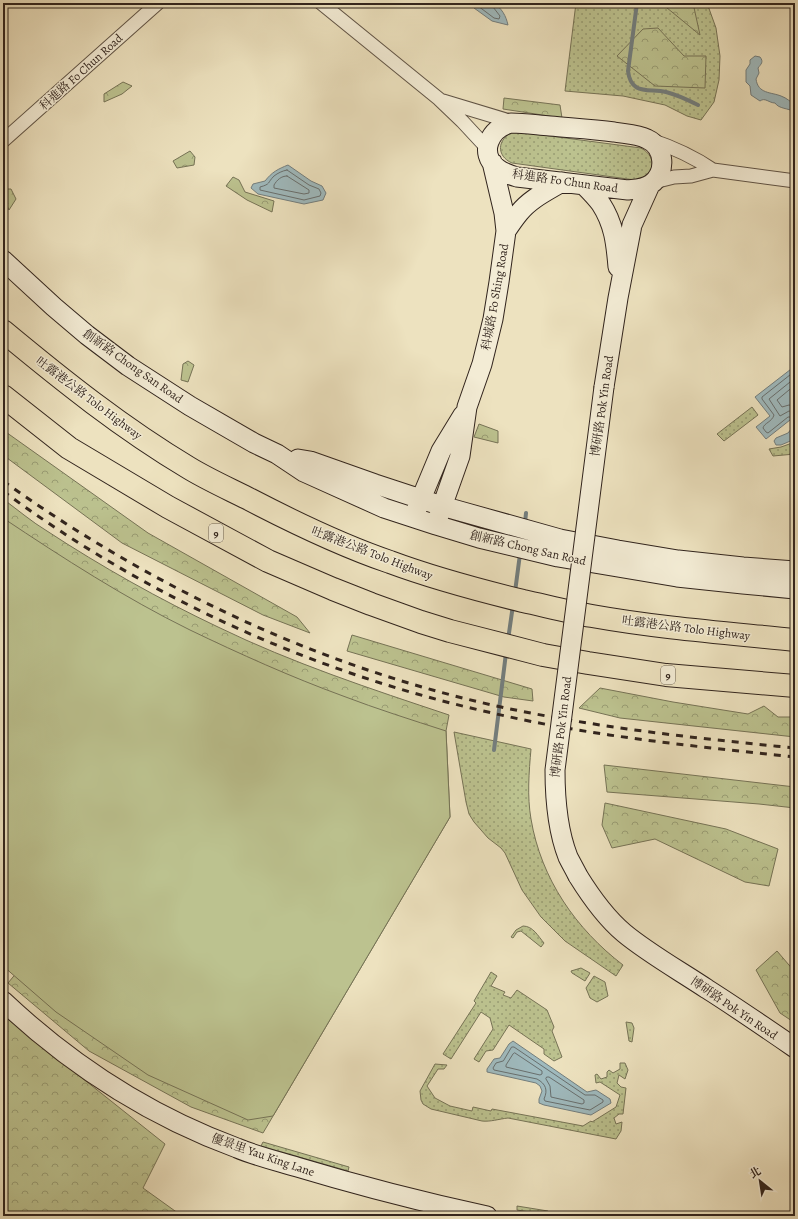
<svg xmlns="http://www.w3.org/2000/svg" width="798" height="1219" viewBox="0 0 798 1219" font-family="Alegreya,'Noto Serif TC',serif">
  <defs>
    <pattern id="grass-dots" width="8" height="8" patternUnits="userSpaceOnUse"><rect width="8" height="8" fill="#bcc28f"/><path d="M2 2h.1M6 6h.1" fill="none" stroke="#999d74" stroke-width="1.8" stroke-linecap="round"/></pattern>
    <pattern id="forest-crowns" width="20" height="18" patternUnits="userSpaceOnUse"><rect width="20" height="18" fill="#bcc28f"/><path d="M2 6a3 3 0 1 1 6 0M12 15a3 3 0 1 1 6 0" fill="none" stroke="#999d74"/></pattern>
  </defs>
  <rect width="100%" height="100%" fill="#ede2bf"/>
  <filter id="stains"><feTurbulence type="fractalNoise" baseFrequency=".005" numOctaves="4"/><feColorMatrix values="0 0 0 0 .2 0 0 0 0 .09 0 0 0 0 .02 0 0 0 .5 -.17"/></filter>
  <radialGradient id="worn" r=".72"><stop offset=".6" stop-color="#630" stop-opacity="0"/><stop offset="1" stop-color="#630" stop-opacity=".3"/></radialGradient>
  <path fill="url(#grass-dots)" stroke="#767356" d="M576,3H707L716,28L720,56L719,80L714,102L701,120L687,116L665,105L623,96L565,91Z
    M513,132H520L641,148C659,158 654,177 635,180L512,163C496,156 497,139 513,132Z
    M752,407L758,415L724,441L717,434Z
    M795,442V454L773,456L769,449L781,447Z
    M454,732L531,749C529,772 527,796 531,819C541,879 576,929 623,965L616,976L565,941L541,917L522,890L505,853L501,848L488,838L474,822L469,814L466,802Z
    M523,926C533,926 538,936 544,943L541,947L521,931L517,932L513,938L511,937L516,930Z
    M581,968L590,973L585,981L572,973L571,971Z
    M491,972L497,976L491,986L505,992L503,995L511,998L517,990L547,1010L554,1027L552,1031L562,1057L554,1061L544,1054V1049L509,1025L493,1050L486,1051L479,1062L474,1059L493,1029L490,1018L481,1012L451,1059L443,1054L476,1003L474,1001Z
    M594,976L605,982L608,996L597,1002L590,998L586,988Z
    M626,1022L632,1023L634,1028L632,1042L629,1041Z
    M620,1063H625L628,1070L625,1079L619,1075L617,1083L621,1087L626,1088L623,1114H619L614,1118L616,1124L622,1122L621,1131L616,1139L508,1118C499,1119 490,1122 482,1121L431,1109L423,1104L421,1100L420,1091L435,1064L447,1065L444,1069H438L427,1086L435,1098L450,1106L472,1111L473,1107L491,1111L492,1109L583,1126L591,1121L592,1122L616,1107L620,1095L600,1082L596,1083L595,1075L597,1074L601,1079L607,1077V1072L609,1070L613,1073L620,1069Z
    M263,1142L349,1167L348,1171L261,1146Z
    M517,1206L548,1211V1215L517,1210Z"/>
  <path fill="url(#forest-crowns)" stroke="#767356" d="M661,3H693L700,35Z
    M658,28L684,56H706L705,88L655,86L617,56L643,29Z
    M123,82L132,86L122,94L104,102V94Z
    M504,98L560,105L562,118L503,109Z
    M190,151L195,157L194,165L177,168L173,161Z
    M233,177L239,180L245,192L274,201L272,212L247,200L226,186Z
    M4,189H11L16,199L9,210L3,197Z
    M188,361L194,365L188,382L181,380L183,364Z
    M479,424L498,431V443L474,437Z
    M3,430L148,533L297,617L310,633L263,615L122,543L3,455Z
    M3,499C18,510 32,522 47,531C102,567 159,599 218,627C292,663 371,689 449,715L446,731L450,817L263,1133L191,1107L89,1051L8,983L18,971L3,571Z
    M352,635L532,689L533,701L504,697L347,651Z
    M600,688L673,702L748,714L764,706L778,717H795V737L620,718L579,708Z
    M604,765L795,787V808L759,804L607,792Z
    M605,803L726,829L778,849L769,886L745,882L655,839L612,848L602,825Z
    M777,951L795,972V1023L780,1013L756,970Z
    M3,1015L165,1144L143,1188L182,1216H3Z"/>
  <path fill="#bcc28f" stroke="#767356" d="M3,518C63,558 125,598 190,630C240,654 291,677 343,696C377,709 412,720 446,731L450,817L273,1116L248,1120L148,1075L56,1012L3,966Z"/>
  <path fill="#9fbabe" stroke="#737e7e" d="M469,3H493C502,8 506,16 508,25L492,21L474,8Z
    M755,56L760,57C764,62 761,64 758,68L759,73L756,79C758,94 771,92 781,96C787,98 790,102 795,104V112C788,108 779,109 775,103C769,103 765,97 760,101L751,95L750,86L746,82V70L750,64V60Z
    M288,165L311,181L322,186L326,193L323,200L304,204L258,194L251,188L253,184L265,181C272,172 278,169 288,165Z
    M795,366V421L790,420L766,439L756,427L770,416L755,397Z
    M795,426V439L781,445H776L774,441L776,438L788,433L792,428Z
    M513,1041L587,1092L596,1090L610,1099L611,1103L591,1115L544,1105L539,1103V1099L542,1091L540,1086L536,1083L487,1072V1069L494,1059L500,1058L509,1044Z"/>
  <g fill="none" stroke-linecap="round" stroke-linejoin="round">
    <path stroke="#686f6e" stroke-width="1" d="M474,3L494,18L499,19L500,16L493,7L492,3
      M287,170L309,185L319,189L321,193L320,196L304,200L260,190V187C271,184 267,183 274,176C278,173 282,171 287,170Z
      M287,176L309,190V193L304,194L274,188V185C277,180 281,176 287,176Z
      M795,371L762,397V399L774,415C772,422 764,423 763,428L766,432L768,433L788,417H795
      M795,378L769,399L780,416L789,411L795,412
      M795,385L777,400L782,407L789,405L795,406
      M512,1047H514L585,1095H595L603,1100V1102L590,1110L545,1101L544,1099C548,1090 546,1084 537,1079L494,1070L493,1068L496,1063L503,1061Z
      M515,1053L542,1071V1074L540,1075L506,1067V1065L513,1054Z
      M547,1077H549L584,1100V1103L582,1104L551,1097L550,1086L546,1079Z"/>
    <path stroke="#737e7e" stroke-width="4" d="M637,3L628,71C631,96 649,88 666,92C678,95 688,100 698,105
      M525,523L526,513
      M515,592L520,554
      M508,640L513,605
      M494,750L506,653"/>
    <g stroke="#605446" stroke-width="15">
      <path id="street" d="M321,3L439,99L462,121L488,149
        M443,101L516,123
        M651,140C672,147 694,157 713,170
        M3,141L158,3
        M654,182L674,177L691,176L713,170L795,181"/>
    </g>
    <g stroke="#31241d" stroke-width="21">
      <path id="secondary" d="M511,123C524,123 537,125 550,126C572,128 593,129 614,132C625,134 637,134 647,139C665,147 667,173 651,184C644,189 636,189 628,190L517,177C510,175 503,173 497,168C478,153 490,128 511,123Z
        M584,185C590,191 596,197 601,204C614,224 616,243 618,267
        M506,231C510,225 514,219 519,213C530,199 547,191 562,182
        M3,260L54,307L87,335L128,366L190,406L254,443L277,454L304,472L384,508L436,525L479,538L558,557L677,577L743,584L795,589
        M604,387L618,298L632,225L650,185
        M298,459L310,461L375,484L442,506L560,539L618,550L678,560L743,567L795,571
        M416,511L441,451L463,415
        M438,518L460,456L467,407L482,364L493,319L499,282L506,231L504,213L492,162
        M578,876C591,897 605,917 624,933C648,953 680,971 707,989C737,1008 766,1028 795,1048
        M3,1001C70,1064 150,1116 237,1148C256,1156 277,1161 297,1167C360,1186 423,1202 487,1216"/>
    </g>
    <g stroke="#31241d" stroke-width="24">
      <path id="highway" d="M3,331C62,380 122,428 189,468C207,479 227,488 247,498C293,522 340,545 390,562C433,578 478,590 523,601C546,606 569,612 592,616C659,628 727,633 795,640
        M3,396L69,448L168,507L268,561L333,589L371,604L421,622L450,631L543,655L588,663L666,675L795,686"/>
    </g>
    <use href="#street" stroke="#f3ecd5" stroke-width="13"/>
    <use href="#secondary" stroke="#f3ecd5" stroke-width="19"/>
    <use href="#highway" stroke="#ede2bf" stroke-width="22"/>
    <path stroke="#31241d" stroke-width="3" stroke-dasharray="7 7" stroke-linecap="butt" d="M3,481C150,586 315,665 492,705C591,727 693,738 795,748
      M3,491C146,597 314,673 488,712C589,736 692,746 795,757"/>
    <g stroke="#31241d" stroke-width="21" stroke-linecap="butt">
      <path id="secondary-bridge" d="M578,876C575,870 571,863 568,857C557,829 555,799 555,770L604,387"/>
    </g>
    <use href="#secondary-bridge" stroke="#f3ecd5" stroke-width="19"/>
  </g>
  <g text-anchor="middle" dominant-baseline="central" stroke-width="3" stroke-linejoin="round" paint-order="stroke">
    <g fill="#f3ecd5" stroke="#6b6054" stroke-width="1">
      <rect x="209" y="524" width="14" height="18" rx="3"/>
      <rect x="661" y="666" width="14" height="18" rx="3"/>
    </g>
    <g font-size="11" font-weight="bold" fill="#31241d">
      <text x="216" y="533">9</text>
      <text x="668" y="675">9</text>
    </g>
    <g font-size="12" fill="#31241d" stroke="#f3ecd5">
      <text transform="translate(81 72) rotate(-42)">科進路 Fo Chun Road</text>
      <text transform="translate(565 181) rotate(8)">科進路 Fo Chun Road</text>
      <text transform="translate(495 297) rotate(-80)">科城路 Fo Shing Road</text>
      <text transform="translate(133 366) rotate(35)">創新路 Chong San Road</text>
      <text transform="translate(89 398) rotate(37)">吐露港公路 Tolo Highway</text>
      <text transform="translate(602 406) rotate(-82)">博研路 Pok Yin Road</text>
      <text transform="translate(528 548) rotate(13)">創新路 Chong San Road</text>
      <text transform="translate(372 553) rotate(21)">吐露港公路 Tolo Highway</text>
      <text transform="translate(686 628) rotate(7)">吐露港公路 Tolo Highway</text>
      <text transform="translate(561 727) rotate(-83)">博研路 Pok Yin Road</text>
      <text transform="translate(734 1008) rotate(34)">博研路 Pok Yin Road</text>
      <text transform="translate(263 1155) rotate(19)">優景里 Yau King Lane</text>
    </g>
  </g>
  <rect width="798" height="1219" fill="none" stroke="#ede2bf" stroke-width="16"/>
  <rect x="4" y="4" width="790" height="1211" fill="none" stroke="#31241d" stroke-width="2"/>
  <rect x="8" y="8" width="782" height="1203" fill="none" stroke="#31241d"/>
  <g transform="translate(760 1181) rotate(330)" stroke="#f3ecd5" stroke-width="3" paint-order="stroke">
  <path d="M0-3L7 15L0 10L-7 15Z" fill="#31241d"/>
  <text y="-6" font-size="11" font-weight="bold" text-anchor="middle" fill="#31241d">北</text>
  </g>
  <rect width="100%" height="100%" filter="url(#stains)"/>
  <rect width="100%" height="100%" fill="url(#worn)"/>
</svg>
